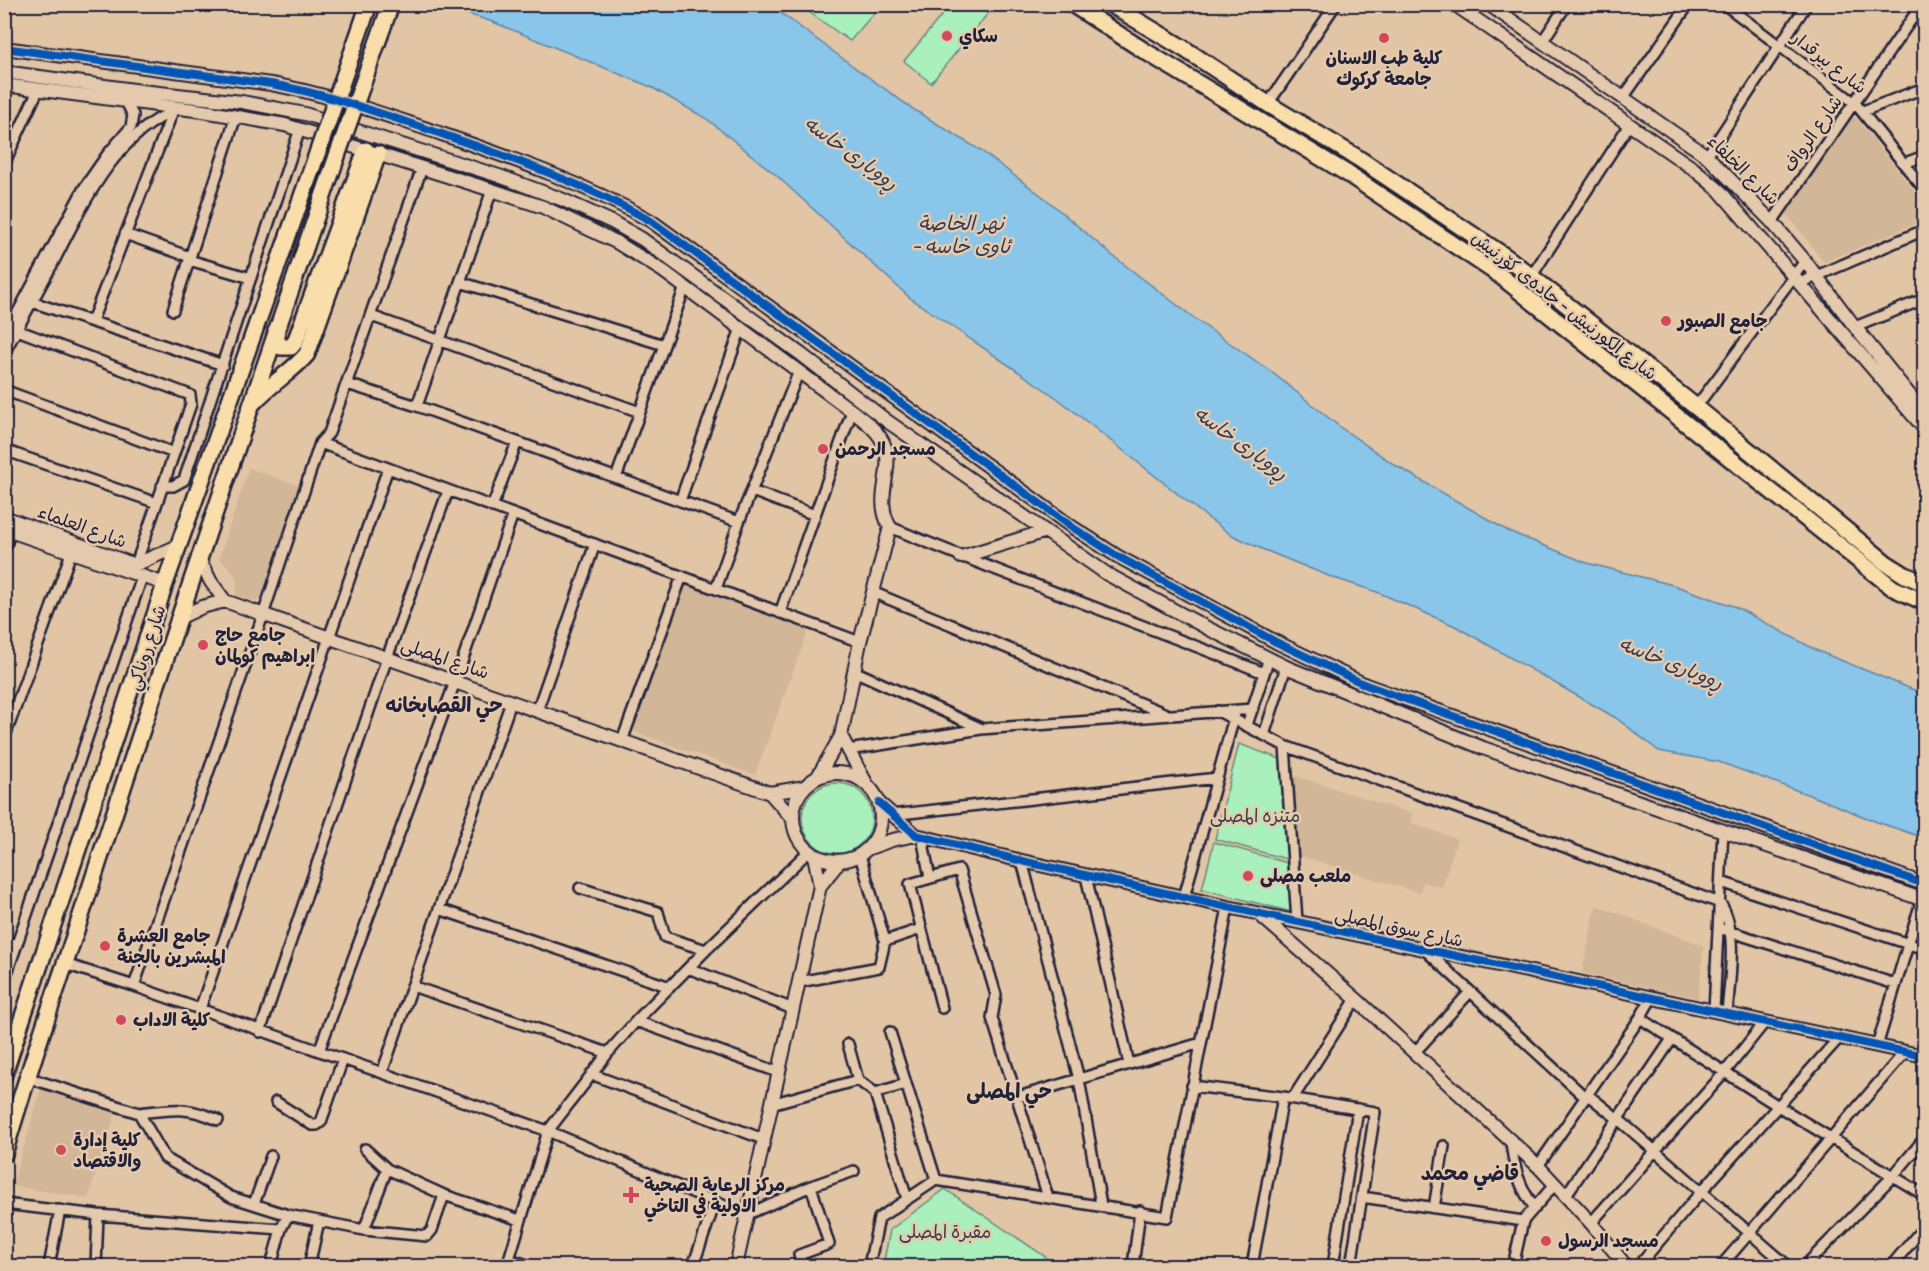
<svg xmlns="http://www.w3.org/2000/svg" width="1929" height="1271" viewBox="0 0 1929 1271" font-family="Pangolin,'Playpen Sans Arabic',sans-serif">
  <rect width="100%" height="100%" fill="#e2c5a5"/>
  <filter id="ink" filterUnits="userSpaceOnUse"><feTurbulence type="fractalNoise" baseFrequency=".0167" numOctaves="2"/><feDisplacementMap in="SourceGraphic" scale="12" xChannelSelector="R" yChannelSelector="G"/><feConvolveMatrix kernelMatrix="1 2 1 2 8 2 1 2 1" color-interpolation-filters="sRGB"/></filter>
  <g filter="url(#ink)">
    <path fill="#d1b697" d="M1851,112L1924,203V220L1824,262L1785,212Z
      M249,468L299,486L261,598L256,601L236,595L237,585L235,575L228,566L219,558Z
      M686,582L808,631L755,775L632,731Z
      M1292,775L1413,814L1411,823L1457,839L1442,887L1423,882L1420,893L1297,855Z
      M1596,905L1704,946L1698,998L1582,973Z
      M41,1089L116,1112L88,1198L12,1186Z"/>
    <path fill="#a9f0bd" stroke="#66897c" stroke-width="1.5" d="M951,4L978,5L990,11L931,83L904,61Z
      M799,5H881L850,41Z
      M1239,744L1286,761L1290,860L1215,839Z
      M802 818a35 35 0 1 1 70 0a35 35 0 1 1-70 0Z
      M1214,842L1291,864L1296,913L1202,889Z
      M945,1189L1059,1266H883L890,1230Z"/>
    <path fill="#89c6ea" stroke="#6084a4" stroke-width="1.5" d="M439,5H770L857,69L916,111L980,150L1046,199L1113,256L1202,324L1269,370L1340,427L1395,465L1508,531L1587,563L1673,585L1736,607L1818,651L1924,694V838L1877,822L1815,797L1719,762L1659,751L1616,718L1455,626L1377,592L1331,577L1262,549L1230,534L1208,518L1057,398L910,298L776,175L707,119L651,87L493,22Z"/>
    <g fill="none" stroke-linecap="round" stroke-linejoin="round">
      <g stroke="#22223b" stroke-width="14">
        <path id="minor" d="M1724,4L1855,103L1924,189
          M1542,42L1567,4
          M1623,98L1689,4
          M1268,104L1336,4
          M1863,111L1924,88
          M1707,156L1807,4
          M1905,163L1924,156
          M4,164L38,90
          M1772,222L1922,4
          M125,234L190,257
          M189,260L251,278
          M1531,277L1629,125
          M460,282L664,345
          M1800,283L1924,230
          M32,302L223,365
          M173,310L236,116
          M371,316L640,412
          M92,321L173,111
          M1855,327L1924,299
          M17,330L190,395L191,404L135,567
          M4,338L84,188L107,155L131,127L133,115L126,102
          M4,353C20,324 36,294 52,265C82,207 114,133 179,109
          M347,384L417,406L739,522
          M4,390L174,453
          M417,406L492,190
          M1696,407L1805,261
          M320,443L860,642
          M4,450L157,503
          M616,478L685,287
          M162,486H173L184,480L300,129
          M752,491L815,515
          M680,501L741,328
          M492,507L517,442
          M890,527C1014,579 1140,623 1264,673
          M4,550L11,531
          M716,589L739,522L799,371
          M872,592L1166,714
          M780,613L852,411
          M854,671L980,728
          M537,711L595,544
          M1218,711L1285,746L1720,903C1739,929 1729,983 1727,1014
          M1247,725L1269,658
          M1264,735L1286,667
          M4,739L71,553
          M622,741L682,576
          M1285,746L1297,921
          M848,750L981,729L1253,709
          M891,815L1217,778
          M922,837L930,878
          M1022,861L1079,1079L1101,1205
          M1086,876L1129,1064
          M1721,882L1924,949
          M580,888L658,912L665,937L706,950
          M1184,897L1235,714
          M439,909L670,987
          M1719,928L1895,984
          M4,941L16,945
          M885,941L921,929
          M1424,949L1586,1098
          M65,964L134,986L548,1131L746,1215L811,1186L854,1171
          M688,968L793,1009
          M4,982L142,577
          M799,982L879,967L885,941L860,855
          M134,986L263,615L320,443L329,433L422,168
          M412,986L608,1053
          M942,1008L910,884L959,870L996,995L992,1018L1048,1197
          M200,1009L388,468
          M1714,1011L1723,830
          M1640,1018L1778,1106L1924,1195
          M636,1021L778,1072
          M260,1032L387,658L448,491
          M890,1032L936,1180
          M848,1044L858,1080L875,1093L907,1199
          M1877,1046L1922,899
          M319,1051L455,682L513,514
          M1414,1053L1470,992
          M382,1073L511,702
          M591,1074L763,1139
          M26,1077L139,1113L165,1158L231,1197L288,1215L364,1230L427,1236L432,1230L444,1195
          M1192,1086L1283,1097L1375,1112L1351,1266
          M875,1093L906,1084
          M1588,1095L1618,1119L1788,1266
          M1018,1097L1201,1043
          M1293,1098L1356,999
          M276,1102L312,1125H317L321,1122L343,1059
          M771,1104L858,1080
          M139,1113C172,1109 187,1106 218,1120
          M1511,1142C1514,1168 1519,1187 1535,1208
          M365,1149L387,1169L444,1195L520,1220
          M1538,1166L1640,1018L1652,997
          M1566,1195L1672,1039
          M1362,1197L1523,1221
          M4,1204L98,1215L281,1229
          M254,1204L271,1156
          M1434,1208L1444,1146
          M1591,1223L1725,1072L1765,1022
          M364,1230L387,1169
          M509,1259L530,1266
          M49,1266L60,1210
          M96,1266L98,1215
          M271,1266L281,1229L288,1215
          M309,1266L319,1221
          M507,1266L548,1131L608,1053L636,1021L706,950L809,851
          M693,1266L715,1203
          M802,1266L799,1255L829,1244L811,1186
          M869,1266L879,1218L936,1180L1167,1217L1228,907
          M1133,1266L1140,1211
          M1252,1266L1283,1097
          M1333,1266L1358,1109
          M1513,1266L1523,1221L1555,1184
          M1638,1266L1701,1192L1839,1038
          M1721,1266L1905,1052
          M1805,1266L1894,1175L1924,1139
          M1891,1266L1924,1227"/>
      </g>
      <g stroke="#22223b" stroke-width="16">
        <path id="tertiary" d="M1454,4L1694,169L1719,190L1924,428
          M1488,4L1707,156L1772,222L1805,261L1855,327L1924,413
          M4,48L271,84C327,94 379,113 433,131C508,157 582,182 651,221L1072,527L1117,556L1276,642L1366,685L1924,884
          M4,72L141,91L242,102L305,114L499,176L561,199L612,222L642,239L802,355L887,421L1107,574L1209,629L1286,667L1483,748L1924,900
          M4,85L203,111L285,125L492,190L543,207L616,242L663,271L852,411C862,419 873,426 880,437C900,467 871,494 890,527L860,642L841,736L817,778
          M4,517L135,565L180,545
          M4,529L165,584
          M198,557L211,582L225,601
          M961,557L1043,532
          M177,619L202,607L225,601L770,793L805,787
          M841,736L866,783
          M793 817a44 44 0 1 1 88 0a44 44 0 1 1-88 0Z
          M770,793L793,819
          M879,803L916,835L1022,861L1228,907L1924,1056
          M869,848L892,840L916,835
          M820,886L839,862
          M1260,915L1356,999L1538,1166L1591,1223L1626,1266
          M736,1266L820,886L814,855"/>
      </g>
      <g stroke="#22223b" stroke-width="20">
        <path id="primary" d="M1072,4L1143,50L1348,174L1498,274L1893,588L1924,602
          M1110,4L1183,48L1268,104L1358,158L1509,259L1696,407L1886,563L1905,575L1924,583
          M276,331L278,345L281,347H291L295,342L366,150
          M254,402C270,384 292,372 307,354L378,154
          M4,1074L165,584L318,151
          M4,1154C32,1057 66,963 97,867C174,629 255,393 337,156"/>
      </g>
      <use href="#minor" stroke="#e5c9ac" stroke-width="9"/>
      <use href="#tertiary" stroke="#e5c9ac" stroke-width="12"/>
      <use href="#primary" stroke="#f9deab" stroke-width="15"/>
      <g stroke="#22223b" stroke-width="20" stroke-linecap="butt">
        <path id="primary-bridge" d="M318,151L369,4
          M337,156L391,4"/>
      </g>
      <use href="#primary-bridge" stroke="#f9deab" stroke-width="15"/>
      <g stroke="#e5c9ac" stroke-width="11">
        <path id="cycleway" d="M4,48L271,84C327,94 379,113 433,131C508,157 582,182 651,221L1072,527L1117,556L1276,642L1366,685L1924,884
          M879,803L916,835L1022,861L1228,907L1924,1056"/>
      </g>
      <use href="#cycleway" stroke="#0057b8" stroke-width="8"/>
    </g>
  </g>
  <g fill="#d1495b" stroke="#e5c9ac" stroke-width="2">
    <circle cx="947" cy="36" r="6"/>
    <circle cx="1384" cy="38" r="6"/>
    <circle cx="1666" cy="321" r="6"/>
    <circle cx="823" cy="449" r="6"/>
    <circle cx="203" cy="645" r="6"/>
    <circle cx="1248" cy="876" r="6"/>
    <circle cx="105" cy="946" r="6"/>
    <circle cx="121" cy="1020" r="6"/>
    <circle cx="61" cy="1150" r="6"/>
    <path d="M628 1186h6v6h6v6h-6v6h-6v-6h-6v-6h6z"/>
    <circle cx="1546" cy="1241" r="6"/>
  </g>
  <g text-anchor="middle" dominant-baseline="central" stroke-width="5" stroke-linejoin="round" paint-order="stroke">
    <g font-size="18" font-weight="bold" fill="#22223b" stroke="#e5c9ac" text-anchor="start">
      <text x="959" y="36">سكاي</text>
      <text x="1384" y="58" text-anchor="middle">كلية طب الاسنان<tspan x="1384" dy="21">جامعة كركوك</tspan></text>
      <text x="1678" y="321">جامع الصبور</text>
      <text x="835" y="449">مسجد الرحمن</text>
      <text x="215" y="635">جامع حاج<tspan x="215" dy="21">ابراهيم كولمان</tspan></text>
      <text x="1260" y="876">ملعب مصلى</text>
      <text x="117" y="936">جامع العشرة<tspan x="117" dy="21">المبشرين بالجنة</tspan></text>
      <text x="133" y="1020">كلية الاداب</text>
      <text x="73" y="1140">كلية إدارة<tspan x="73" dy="21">والاقتصاد</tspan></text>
      <text x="644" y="1185">مركز الرعاية الصحية<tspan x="644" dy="21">الاولية في التاخي</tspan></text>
      <text x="1558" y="1241">مسجد الرسول</text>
    </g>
    <g font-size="18" fill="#22223b" stroke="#e5c9ac">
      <text transform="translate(1829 63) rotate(38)">شارع بيرقدار</text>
      <text transform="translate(1813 134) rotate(-55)">شارع الرواف</text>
      <text transform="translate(1743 170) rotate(44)">شارع الخلفاء</text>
      <text transform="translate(1564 306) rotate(38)">شارع الكورنيش - جادەی کۆرنیش</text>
      <text transform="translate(82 527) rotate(20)">شارع العلماء</text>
      <text transform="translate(147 648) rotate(-72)">شارع روناكي</text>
      <text transform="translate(445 659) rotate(19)">شارع المصلى</text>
      <text transform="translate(1399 928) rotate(12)">شارع سوق المصلى</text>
    </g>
    <g font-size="18" fill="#36414e" stroke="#e5c9ac">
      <text x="1255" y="816">متنزه المصلى</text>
      <text x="945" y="1232">مقبرة المصلى</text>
    </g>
    <g font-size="20" font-style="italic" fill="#313b55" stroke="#e5c9ac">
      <text transform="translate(851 153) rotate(36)">ڕووباری خاسە</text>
      <text x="961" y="223">نهر الخاصة<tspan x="961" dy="23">- ئاوی خاسە</tspan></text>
      <text transform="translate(1241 443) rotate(36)">ڕووباری خاسە</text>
      <text transform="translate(1671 663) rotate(22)">ڕووباری خاسە</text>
    </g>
    <g font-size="20" font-weight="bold" fill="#22223b" stroke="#e5c9ac">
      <text x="444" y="705">حي القصابخانه</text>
      <text x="1009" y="1091">حي المصلى</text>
      <text x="1470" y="1173">قاضي محمد</text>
    </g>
  </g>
  <rect width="1929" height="1271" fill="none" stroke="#e5c9ac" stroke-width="24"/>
  <rect x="12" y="12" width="1905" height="1247" fill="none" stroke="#22223b" stroke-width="2" filter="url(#ink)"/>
</svg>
